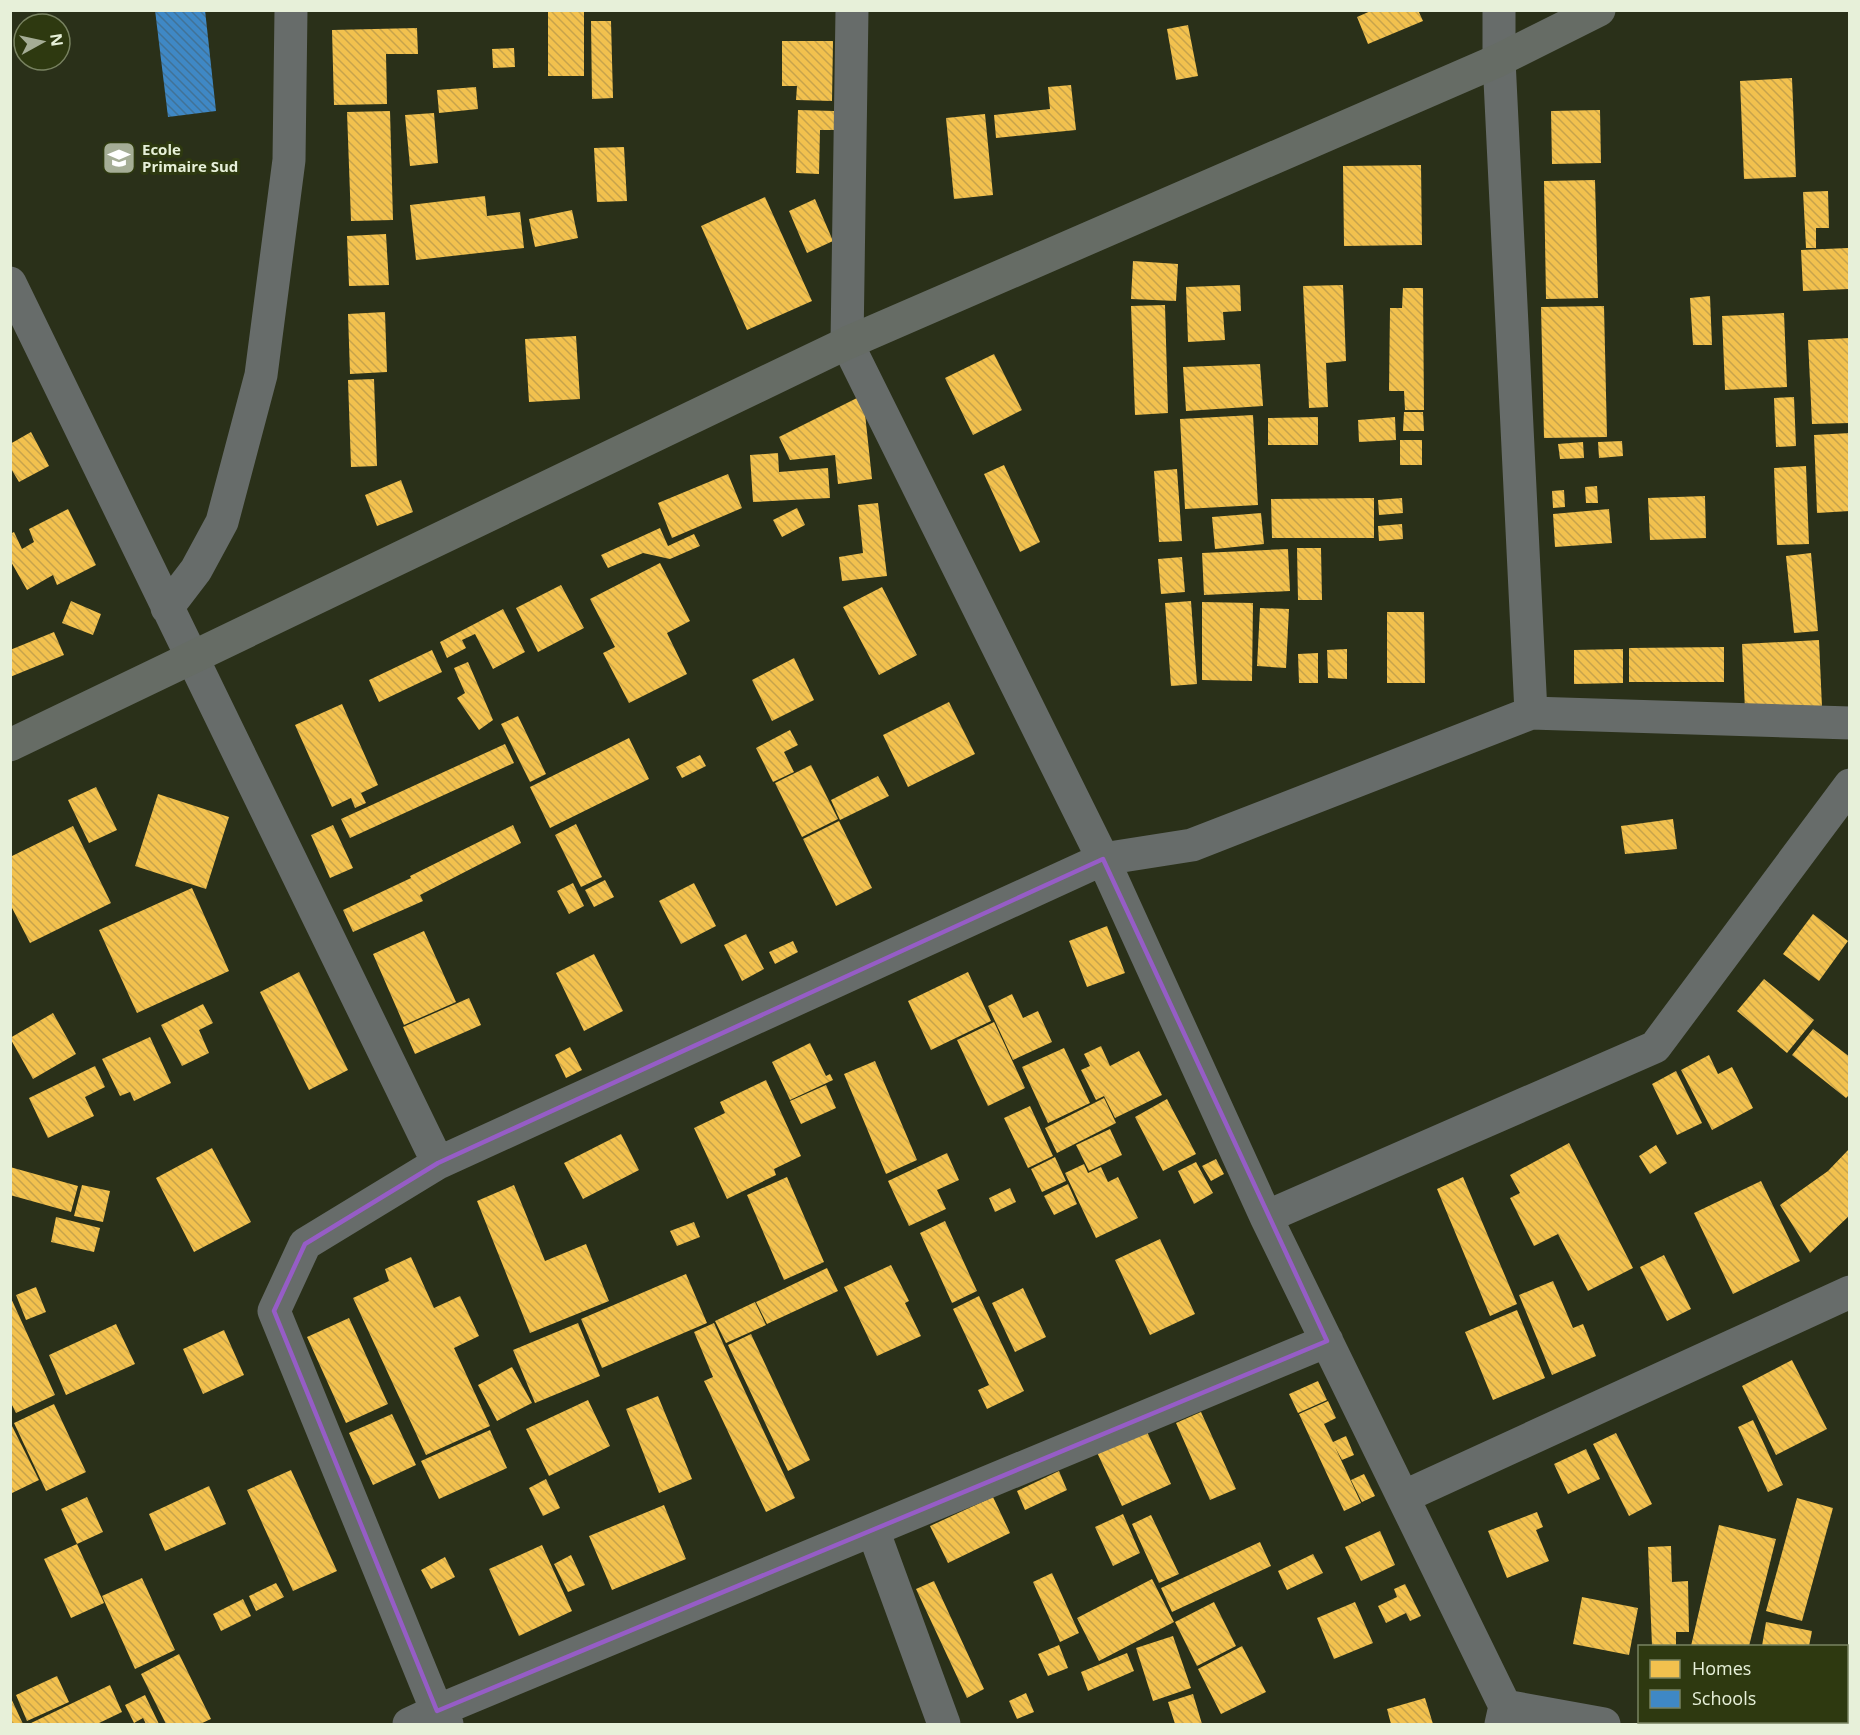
<svg xmlns="http://www.w3.org/2000/svg" width="1860" height="1735" viewBox="0 0 1860 1735" font-family="'Open Sans',sans-serif">
  <defs>
    <pattern id="homes-back-hatch" width="6" height="6" patternUnits="userSpaceOnUse" patternTransform="scale(1.5)"><rect width="6" height="6" fill="#f2c14e"/><path d="M-1 5l2 2M0 0l6 6M5-1l2 2" fill="none" stroke="#c7a34b"/></pattern>
    <pattern id="schools-back-hatch" width="6" height="6" patternUnits="userSpaceOnUse" patternTransform="scale(1.5)"><rect width="6" height="6" fill="#3f88c5"/><path d="M-1 5l2 2M0 0l6 6M5-1l2 2" fill="none" stroke="#417297"/></pattern>
  </defs>
  <rect width="100%" height="100%" fill="#2a3019"/>
  <path fill="url(#homes-back-hatch)" d="M548,10H584V76H548Z
    M1373,10H1418L1423,21L1368,44L1357,17Z
    M591,21H611L613,98L592,99Z
    M1188,25L1198,76L1176,80L1167,29Z
    M417,28L418,54H386L387,104L334,105L332,30Z
    M782,41H833L832,101L796,100L797,86H782Z
    M514,48L515,67L493,68L492,49Z
    M1792,78L1796,177L1744,179L1740,81Z
    M1071,85L1076,130L996,138L994,115L1050,109L1048,87Z
    M476,87L478,109L439,113L437,90Z
    M798,110L834,111V130H820L819,174L796,173Z
    M1600,110L1601,163L1552,164L1551,111Z
    M390,111L393,220L351,221L347,112Z
    M434,113L438,163L410,166L405,115Z
    M985,114L993,195L954,199L946,118Z
    M624,147L627,201L597,202L594,148Z
    M1421,165L1422,245L1344,246L1343,166Z
    M1595,180L1598,298L1546,299L1544,181Z
    M1828,191L1829,228H1816V248H1806L1803,192Z
    M485,196L487,216L520,212L524,248L416,260L410,205Z
    M765,197L812,301L747,330L701,226Z
    M815,199L833,241L807,253L789,211Z
    M572,210L578,238L535,247L529,219Z
    M386,234L389,285L349,286L347,236Z
    M1848,248L1849,289L1803,291L1801,250Z
    M1133,261L1178,264L1176,301L1131,299Z
    M1240,285L1241,311L1223,312L1225,340L1188,342L1186,287Z
    M1343,285L1346,361L1326,363L1328,407L1309,408L1303,286Z
    M1403,288H1423L1424,410H1405L1404,391H1389L1390,308H1402Z
    M1710,296L1712,345H1693L1690,298Z
    M1165,305L1168,413L1135,415L1131,306Z
    M1604,306L1607,437L1544,438L1541,307Z
    M385,312L387,372L350,374L348,314Z
    M1784,313L1787,387L1725,390L1722,316Z
    M576,336L580,399L529,402L525,339Z
    M1850,338V423L1812,424L1808,340Z
    M994,354L1022,410L973,435L945,378Z
    M1260,364L1263,406L1186,411L1183,367Z
    M374,379L377,466L351,467L348,380Z
    M863,395L872,479L838,484L835,455L790,460L779,437Z
    M1794,397L1796,446L1776,447L1774,398Z
    M1404,412H1423L1424,431H1403Z
    M1253,415L1258,505L1185,509L1180,419Z
    M1318,417V445H1268V418Z
    M1395,417L1396,440L1359,442L1358,420Z
    M31,432L49,466L19,482L10,467V444Z
    M1850,433V511L1817,513L1814,435Z
    M1400,440H1422V465H1400Z
    M1622,441L1623,456L1599,458L1598,442Z
    M1583,442L1584,458L1560,459L1558,444Z
    M778,453L779,472L828,468L830,498L753,502L750,455Z
    M1004,465L1040,542L1020,552L984,474Z
    M1806,466L1809,544L1777,545L1774,468Z
    M1177,469L1182,541L1159,542L1154,471Z
    M728,474L742,508L672,538L658,503Z
    M401,480L413,512L377,526L365,495Z
    M1597,486L1598,503H1586L1585,487Z
    M1564,490L1565,507L1553,508L1552,491Z
    M1705,496L1706,538L1650,540L1648,498Z
    M1374,498V538H1272L1271,499Z
    M1402,498L1403,513L1379,515L1378,500Z
    M878,503L887,576L842,581L839,557L863,553L858,505Z
    M797,508L805,525L782,537L773,520Z
    M68,509L96,565L57,585L53,575L27,590L10,560V534L14,532L22,549L34,542L29,529Z
    M1609,509L1612,543L1555,547L1553,514Z
    M1261,513L1264,544L1215,549L1212,517Z
    M1402,524L1403,539L1379,541L1378,526Z
    M660,528L668,546L694,534L700,546L670,559L643,553L608,568L601,555Z
    M1297,548H1321L1322,600H1298Z
    M1288,549L1290,591L1204,595L1202,553Z
    M1811,553L1818,631L1794,633L1786,556Z
    M1182,557L1185,592L1161,594L1158,559Z
    M660,563L690,621L667,633L687,674L629,703L603,653L615,647L590,599Z
    M561,585L584,628L538,652L516,608Z
    M882,587L917,655L879,675L843,607Z
    M71,601L101,614L93,635L62,623Z
    M1191,601L1197,684L1171,686L1165,603Z
    M1202,602L1253,603L1252,681L1202,680Z
    M1260,608L1289,609L1286,668L1257,666Z
    M503,609L525,652L493,669L475,634L462,640L466,648L447,658L440,642Z
    M1387,612H1424L1425,683H1387Z
    M54,632L64,655L10,677V650Z
    M1819,640L1822,707L1745,710L1742,644Z
    M1724,647V682H1629V648Z
    M1347,649V679L1328,678L1327,650Z
    M1623,649V683L1574,684V650Z
    M432,650L442,672L379,702L369,680Z
    M1318,653V683H1299L1298,654Z
    M794,658L814,700L772,721L752,680Z
    M468,662L493,720L479,730L457,698L465,693L454,668Z
    M949,702L975,754L908,787L883,735Z
    M342,704L378,785L361,793L366,803L355,808L351,798L332,807L295,725Z
    M518,716L546,774L530,782L501,724Z
    M790,730L798,745L784,752L794,772L773,782L756,748Z
    M629,738L649,779L550,828L530,787Z
    M505,744L514,763L350,838L341,819Z
    M700,755L706,766L682,778L676,767Z
    M811,765L838,819L802,837L775,783Z
    M878,776L889,796L840,820L831,800Z
    M96,787L117,830L89,843L68,800Z
    M158,794L229,817L206,889L135,866Z
    M1673,819L1677,849L1625,854L1621,826Z
    M839,821L872,888L836,906L803,839Z
    M576,824L602,877L581,887L555,835Z
    M333,825L353,868L330,878L311,835Z
    M513,825L521,843L420,895L423,901L353,932L343,910L411,878L410,876Z
    M73,826L111,903L30,943L10,904V857Z
    M605,880L614,897L594,907L585,890Z
    M573,883L584,906L569,914L557,891Z
    M694,883L716,926L681,944L659,901Z
    M192,888L229,971L137,1013L99,930Z
    M1813,914L1848,941L1819,981L1783,954Z
    M1107,926L1125,973L1087,987L1069,941Z
    M424,931L456,1002L404,1025L373,954Z
    M746,934L764,969L742,981L724,945Z
    M793,941L798,952L775,964L769,952Z
    M594,954L623,1011L584,1031L556,973Z
    M299,972L348,1070L309,1090L260,992Z
    M968,972L991,1021L931,1050L908,1001Z
    M1764,979L1814,1020L1787,1053L1737,1011Z
    M1012,994L1023,1018L1038,1011L1052,1042L1013,1060L988,1006Z
    M469,998L481,1025L415,1054L403,1027Z
    M203,1004L213,1023L199,1030L209,1053L182,1066L161,1025Z
    M53,1013L76,1054L33,1079L10,1038Z
    M994,1022L1025,1088L988,1106L957,1040Z
    M1813,1029L1850,1057V1094L1846,1098L1792,1055Z
    M150,1037L171,1083L134,1101L130,1092L120,1096L102,1059Z
    M810,1043L826,1076L830,1074L833,1080L790,1100L772,1062Z
    M1101,1046L1110,1066L1139,1051L1162,1095L1115,1118L1104,1096L1096,1100L1081,1070L1090,1066L1084,1054Z
    M570,1047L582,1070L566,1078L555,1055Z
    M1064,1048L1090,1103L1048,1123L1022,1067Z
    M1709,1055L1718,1074L1732,1067L1753,1108L1712,1130L1681,1070Z
    M875,1061L917,1160L886,1174L844,1074Z
    M95,1066L105,1087L85,1097L94,1116L48,1138L29,1098Z
    M1676,1071L1702,1123L1677,1135L1652,1084Z
    M766,1080L801,1156L774,1169L776,1175L727,1199L694,1128L725,1113L720,1102Z
    M826,1085L836,1108L801,1124L790,1101Z
    M1104,1098L1116,1123L1057,1153L1045,1128Z
    M1167,1099L1196,1154L1163,1171L1135,1117Z
    M1030,1106L1053,1156L1028,1168L1004,1118Z
    M1110,1129L1122,1155L1089,1171L1076,1145Z
    M621,1134L639,1170L583,1199L564,1163Z
    M1569,1143L1633,1268L1588,1291L1558,1234L1534,1246L1510,1198L1520,1193L1510,1175Z
    M1656,1145L1667,1163L1650,1174L1639,1156Z
    M212,1148L251,1222L194,1252L156,1178Z
    M1850,1148V1215L1810,1253L1780,1205L1828,1171Z
    M947,1153L959,1180L937,1190L946,1209L909,1226L888,1181Z
    M1055,1157L1066,1181L1042,1192L1031,1169Z
    M1216,1159L1224,1174L1211,1181L1202,1166Z
    M1196,1162L1213,1193L1194,1204L1178,1171Z
    M1084,1164L1088,1173L1101,1167L1108,1182L1118,1177L1138,1218L1096,1238L1065,1173Z
    M10,1167L78,1186L71,1212L10,1195Z
    M787,1177L824,1262L784,1280L747,1195Z
    M1463,1177L1517,1304L1490,1316L1437,1189Z
    M1761,1181L1800,1261L1733,1294L1694,1213Z
    M1068,1184L1077,1204L1054,1215L1044,1196Z
    M82,1185L110,1191L103,1222L74,1216Z
    M514,1185L545,1261L586,1244L609,1301L530,1333L477,1201Z
    M1010,1188L1016,1202L995,1212L989,1198Z
    M56,1217L100,1228L94,1252L51,1242Z
    M945,1221L977,1291L952,1303L920,1233Z
    M694,1222L700,1237L677,1246L670,1231Z
    M1160,1239L1195,1314L1150,1335L1115,1260Z
    M1664,1255L1691,1309L1667,1321L1640,1267Z
    M411,1257L434,1308L460,1296L479,1336L454,1348L490,1426L426,1455L353,1298L389,1281L385,1269Z
    M891,1265L909,1301L905,1303L921,1336L877,1356L844,1287Z
    M827,1268L838,1291L767,1324L756,1302Z
    M686,1274L707,1323L602,1368L581,1319Z
    M1553,1281L1573,1328L1583,1324L1596,1356L1552,1375L1519,1295Z
    M36,1287L46,1312L26,1320L16,1295Z
    M1023,1288L1046,1337L1015,1352L992,1303Z
    M10,1296L55,1395L16,1413L10,1401Z
    M979,1296L1024,1391L987,1409L978,1390L989,1385L953,1309Z
    M755,1302L766,1325L726,1343L715,1321Z
    M1517,1310L1545,1378L1493,1400L1465,1332Z
    M349,1318L388,1404L346,1423L307,1337Z
    M578,1323L600,1376L535,1403L513,1350Z
    M714,1323L734,1368L795,1498L766,1512L704,1381L713,1377L694,1332Z
    M116,1324L135,1364L66,1395L49,1355Z
    M224,1330L244,1375L203,1394L183,1349Z
    M751,1334L810,1460L788,1471L728,1345Z
    M1792,1360L1827,1429L1776,1455L1742,1386Z
    M512,1367L532,1403L497,1421L478,1385Z
    M1318,1381L1327,1400L1298,1413L1289,1394Z
    M658,1396L692,1479L659,1493L626,1409Z
    M588,1400L610,1446L549,1476L526,1429Z
    M1328,1401L1336,1418L1324,1424L1333,1442L1346,1436L1354,1455L1342,1460L1335,1447L1361,1503L1344,1511L1299,1414Z
    M54,1404L86,1472L46,1491L14,1423Z
    M1201,1412L1236,1489L1210,1500L1176,1423Z
    M392,1414L416,1465L373,1485L349,1433Z
    M1753,1420L1783,1485L1768,1492L1738,1427Z
    M10,1422L39,1480L10,1494Z
    M1143,1423L1171,1484L1122,1506L1094,1446Z
    M490,1430L507,1468L439,1499L421,1461Z
    M1616,1433L1652,1504L1629,1516L1593,1444Z
    M1586,1449L1600,1479L1568,1494L1554,1464Z
    M291,1470L337,1571L293,1591L247,1490Z
    M1059,1471L1067,1490L1025,1510L1017,1491Z
    M1364,1474L1375,1496L1362,1502L1351,1480Z
    M546,1479L560,1508L543,1516L529,1488Z
    M209,1486L226,1524L165,1551L149,1514Z
    M87,1497L103,1532L77,1544L104,1603L71,1618L44,1559L77,1544L61,1509Z
    M993,1497L1010,1533L948,1563L930,1526Z
    M1797,1498L1833,1508L1802,1621L1766,1611Z
    M664,1505L686,1559L612,1590L589,1536Z
    M1537,1512L1543,1527L1536,1530L1549,1561L1507,1578L1488,1531Z
    M1123,1514L1140,1553L1113,1566L1095,1527Z
    M1151,1515L1179,1574L1159,1583L1132,1524Z
    M1719,1525L1776,1539L1749,1646H1691Z
    M1380,1531L1395,1565L1361,1581L1345,1547Z
    M1260,1542L1271,1566L1172,1612L1161,1588Z
    M542,1545L572,1611L519,1636L489,1569Z
    M1671,1546L1672,1582L1688,1581L1689,1632H1676V1646H1652L1648,1547Z
    M1313,1554L1323,1573L1287,1590L1278,1571Z
    M571,1555L585,1585L568,1592L554,1564Z
    M445,1557L455,1577L431,1589L421,1570Z
    M1052,1573L1079,1633L1060,1642L1033,1582Z
    M142,1578L175,1650L135,1669L102,1596Z
    M1152,1579L1174,1622L1099,1661L1077,1618Z
    M934,1581L984,1689L967,1698L916,1589Z
    M276,1583L284,1597L256,1611L249,1596Z
    M1405,1584L1421,1616L1410,1621L1406,1613L1386,1623L1378,1606L1397,1597L1394,1589Z
    M1582,1597L1638,1608L1629,1655L1573,1644Z
    M243,1599L251,1616L221,1631L213,1614Z
    M1214,1602L1236,1646L1197,1666L1175,1622Z
    M1355,1602L1373,1643L1334,1659L1317,1618Z
    M1766,1622L1812,1631L1809,1646H1762Z
    M1173,1636L1191,1688L1153,1701L1136,1648Z
    M1059,1645L1068,1668L1048,1676L1038,1654Z
    M1242,1646L1266,1692L1221,1714L1198,1669Z
    M1127,1653L1134,1671L1088,1691L1081,1672Z
    M179,1654L211,1719L200,1724H166L141,1674Z
    M57,1676L69,1702L27,1721L16,1695Z
    M110,1685L122,1712L97,1724H29Z
    M1026,1693L1034,1712L1017,1719L1009,1701Z
    M1193,1694L1202,1724H1175L1168,1702Z
    M145,1695L159,1724H146L143,1718L134,1723L125,1705Z
    M10,1696L23,1724H10Z
    M1425,1698L1433,1724H1391L1387,1709Z"/>
  <path fill="url(#schools-back-hatch)" d="M155,10H205L216,111L168,117Z"/>
  <g fill="none" stroke-linecap="round" stroke-linejoin="round">
    <path stroke="#676c6a" stroke-width="33" d="M852,10L847,343L1103,859L1266,1217L1505,1706L1501,1724
      M1499,10V60L1531,713
      M10,283L438,1163
      M167,608L196,570L222,522L261,375L289,160L291,10
      M1266,1217L1655,1047L1850,785
      M1403,1497L1850,1292
      M873,1530L944,1724
      M1505,1706L1604,1724
      M409,1724L437,1711L1327,1341
      M447,1724L437,1711L274,1311L305,1244L438,1163L1103,859L1192,845L1531,713L1850,723"/>
    <path stroke="#666c65" stroke-width="33" d="M10,745L847,343L1499,60L1599,10"/>
  </g>
  <path fill="none" stroke="#965dc6" stroke-width="4.5" stroke-linejoin="round" d="M1103,859L1327,1341L437,1711L274,1311L305,1244L438,1163Z"/>
  <defs>
    <g id="school-square" transform="scale(1.725)"><rect x="-9" y="-9" width="18" height="18" rx="4" fill="#a5ad96" stroke="#2e3910"/><path d="M0-5L7-2L0 1L-7-2ZM-4 1L0 2.5L4 1V4Q0 6-4 4Z" fill="#fff"/></g>
  </defs>
  <g fill-rule="evenodd">
    <use href="#school-square" x="119" y="158"/>
  </g>
  <g text-anchor="middle" dominant-baseline="central" stroke-width="6" stroke-linejoin="round" paint-order="stroke">
    <g font-size="15" font-weight="bold" fill="#e7f0d9" stroke="#2e3910" text-anchor="start">
      <text x="142" y="149">Ecole<tspan x="142" dy="17">Primaire Sud</tspan></text>
    </g>
  </g>
  <rect width="1860" height="1735" fill="none" stroke="#e7f0d9" stroke-width="24"/>
  <rect x="1638" y="1645" width="210" height="78" fill="#2e3910" stroke="#788260" stroke-width="1.5"/>
  <rect x="1650" y="1660" width="30" height="18" fill="#f2c14e" stroke="#788260" stroke-width="1.5"/>
  <text x="1692" y="1675" font-size="18" fill="#e7f0d9">Homes</text>
  <rect x="1650" y="1690" width="30" height="18" fill="#3f88c5" stroke="#788260" stroke-width="1.5"/>
  <text x="1692" y="1705" font-size="18" fill="#e7f0d9">Schools</text>
  <g transform="translate(42 42) rotate(82)"><circle r="28" fill="#2e3910" stroke="#788260" stroke-width="1.5"/>
  <path d="M0-4.5L10 22L0 15L-10 22Z" fill="#a5ad96"/>
  <text y="-9" font-size="16" font-weight="bold" text-anchor="middle" fill="#e7f0d9">N</text>
  </g>
</svg>
